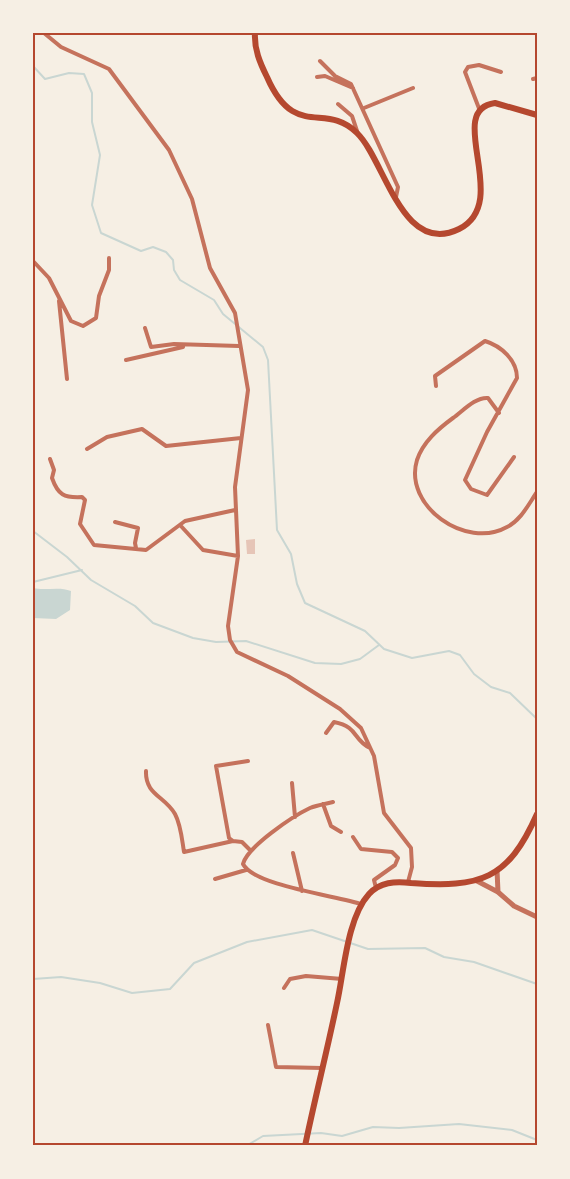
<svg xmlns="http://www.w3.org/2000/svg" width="570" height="1179" viewBox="0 0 570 1179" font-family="'Playfair Display',serif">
  <rect width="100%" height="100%" fill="#f6efe4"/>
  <path fill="#c9d6d2" d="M33,588C46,591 59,586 71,591L70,610L56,619L33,618Z"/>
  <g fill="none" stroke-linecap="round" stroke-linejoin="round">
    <path stroke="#c9d6d2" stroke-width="2" d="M33,66L45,79L69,73L84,74L92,93V122L100,155L92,205L101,233L141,251L153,247L166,252L173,260L174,270L180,280L214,300L223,314L263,347L268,360L277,530L291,554L297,584L305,603L365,631L384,649L412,658L449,651L460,655L474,674L491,687L510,693L537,719
      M33,531L67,557L91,580L135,606L153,623L193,638L216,642L246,641L315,663L341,664L360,659L379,645
      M33,582L82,570
      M33,979L61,977L100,983L132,993L170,989L194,963L247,942L312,930L368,949L425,948L444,957L474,962L537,984
      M246,1146L263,1136L321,1133L342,1136L373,1127L399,1128L459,1124L512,1130L537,1140"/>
  </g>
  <path fill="#e6c5b7" d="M255,539V554H247L246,540Z"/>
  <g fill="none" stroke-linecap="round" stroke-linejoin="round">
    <path stroke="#c5725c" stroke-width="4" d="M44,33L61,47L109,69L169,150L192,199L210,268L235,313L248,390L235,487L238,556L228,626L230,640L237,652L288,676L340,709L361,728L374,756L384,813L411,848L412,867L408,882
      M320,61L335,76L351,84L398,187L396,197
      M317,77L325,76L353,88
      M533,79L537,78
      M338,104L352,116L358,134
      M364,108L413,88
      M480,111L465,72L468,67L479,65L501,72
      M33,261L49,278L71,321L83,326L96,318L99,296L109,270V258
      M59,301L67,379
      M145,328L151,347L174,344L239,346
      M126,360L183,347
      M436,386L435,376L485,341C501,346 517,360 517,378L487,432L465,480L471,489L487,495L514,457
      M499,413L488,398C475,397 463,411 453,418C438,429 423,442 417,460C403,506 466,550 507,527C521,520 528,505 537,492
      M87,449L107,437L142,429L166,446L241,438
      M50,459L54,470L52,478C58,495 64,498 82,497L85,500L80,524L94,545L146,550L185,521L235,510
      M115,522L138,528L135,543L136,548
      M180,525L203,550L238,556
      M326,733L334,722C359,727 352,739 370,748
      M248,761L216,766L229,838L233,841L242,842L250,850
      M146,771C145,795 165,796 175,814C181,825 182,840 184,852L233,841
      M292,783L295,817
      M333,802C325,804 317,805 310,808C293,816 247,847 243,864C254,886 338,896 361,904
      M323,804L331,826L341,832
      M353,837L361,849L392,852L398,858L395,865L374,880L376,888
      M293,853L302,891
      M215,879L246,870
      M284,988L290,979L306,976L342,979
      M268,1025L276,1067L322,1068"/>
    <path stroke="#c5725c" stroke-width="5" d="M497,870L498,892
      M477,881L498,892L514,906L537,917"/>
    <path stroke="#b5482f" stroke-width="6" d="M255,33C254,49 260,63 267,77C295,141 325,101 357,133C385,160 402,257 459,229C513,202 443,110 495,103L537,115
      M305,1146C315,1098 327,1051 337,1003C344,972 347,918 369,894C380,882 395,881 411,883C480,888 508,880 537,814"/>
  </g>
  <rect width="570" height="1179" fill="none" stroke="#f6efe4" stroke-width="69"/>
  <rect x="34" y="34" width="502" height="1110" fill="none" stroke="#b5482f" stroke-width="2"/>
</svg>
